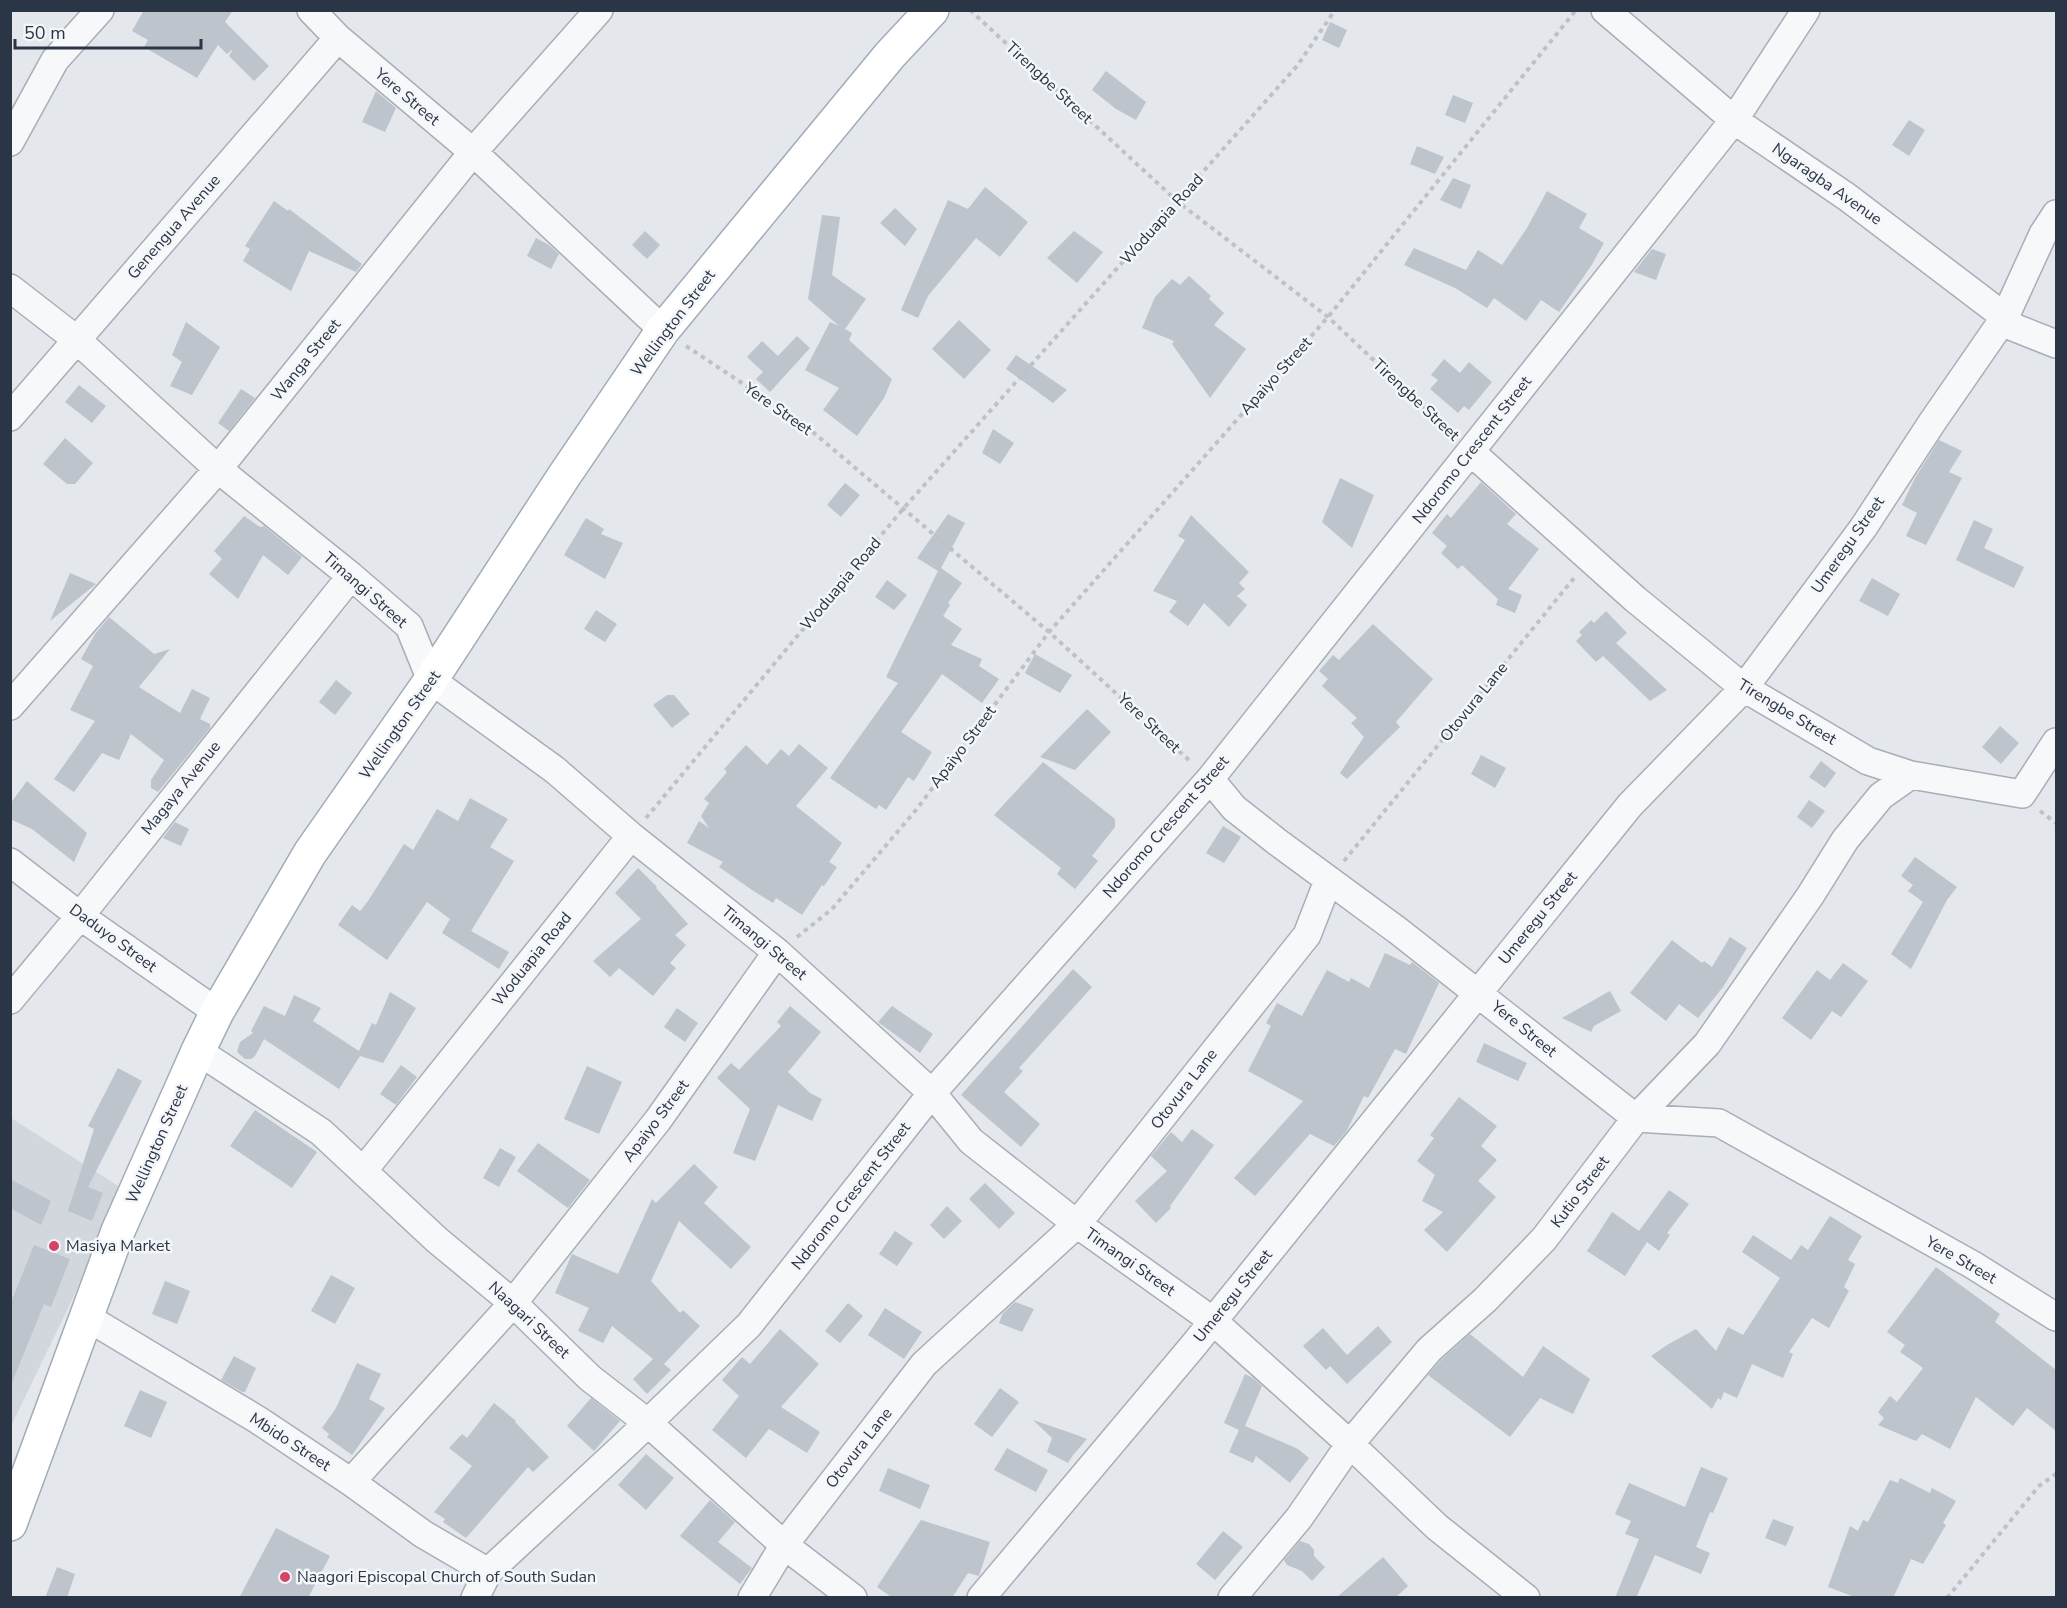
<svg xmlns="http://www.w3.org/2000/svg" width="2067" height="1608" viewBox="0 0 2067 1608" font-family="'Nunito Sans',sans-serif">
  <rect width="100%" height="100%" fill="#e4e7ec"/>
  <path fill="#d2d7de" d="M11,1118L123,1189L71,1302L11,1426Z"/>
  <path fill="#bdc4cc" d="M144,10H233L225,22L269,66L254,81L229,56L233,49L227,54L218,45L197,78L144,47L148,40L132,31Z
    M1330,22L1347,30L1339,48L1322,40Z
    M1106,71L1146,102L1136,120L1116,109L1092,90Z
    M376,91L396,108L385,132L362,122Z
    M1453,95L1473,103L1465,123L1445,115Z
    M1909,120L1925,130L1909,156L1892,145Z
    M1417,146L1444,157L1435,174L1410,164Z
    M1453,178L1471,185L1461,209L1440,200Z
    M985,187L1028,222L1000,257L976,238L928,296L918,318L901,310L948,200L968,209Z
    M1547,191L1587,214L1579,228L1604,243L1591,266L1559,312L1541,300L1526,321L1494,298L1487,308L1455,288L1404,265L1414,248L1466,270L1478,250L1502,265L1527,228Z
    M274,201L288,211L289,209L362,264L356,272L309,251L291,291L243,261L250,249L245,246Z
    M895,208L917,229L905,246L880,223Z
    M822,215L840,217L832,275L866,299L845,329L852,333L849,340L892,379L884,398L857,436L823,410L839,388L805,370L830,322L839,326L808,299Z
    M645,231L660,245L647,259L632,245Z
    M1074,231L1103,252L1077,283L1047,258Z
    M536,238L549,245L559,254L551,269L527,256Z
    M1652,249L1666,254L1656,280L1634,272Z
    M1189,276L1211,296L1209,299L1224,313L1214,325L1246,349L1210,398L1172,344L1174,341L1142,328L1155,297L1172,279L1180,285Z
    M959,320L991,350L964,379L932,349Z
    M186,322L220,347L192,395L170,386L182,362L172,355Z
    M797,336L810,348L770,392L756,379L763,372L747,357L762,341L778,356Z
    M1016,355L1067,390L1053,403L1006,369Z
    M1444,359L1460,373L1469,362L1492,382L1469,410L1464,406L1458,413L1430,389L1438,380L1431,375Z
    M79,385L106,406L92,423L65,402Z
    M241,389L255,398L229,431L218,423Z
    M993,429L1014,443L1000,464L982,453Z
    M65,438L93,463L75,484H67L43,464Z
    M1939,440L1962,451L1949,472L1962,478L1926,545L1906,536L1917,513L1902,505L1915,478Z
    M1340,478L1374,495L1352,548L1322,522Z
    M1481,482L1516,514L1507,524L1539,549L1508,589L1522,595L1515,613L1496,605L1498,599L1462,565L1458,569L1441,553L1447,546L1432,533L1447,514L1451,518Z
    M845,483L860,495L841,517L827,505Z
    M948,514L965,523L941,568L962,583L948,603L950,605L943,616L962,629L951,645L982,659L979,666L999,679L982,703L942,674L901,732L932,752L914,781L908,777L886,810L879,805L876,809L830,778L898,683L886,677L938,571L917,558Z
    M1191,515L1249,572L1239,583L1245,589L1237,596L1247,605L1229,627L1204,603L1188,626L1169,612L1177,601L1153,591L1185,540L1178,536Z
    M244,516L260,527L264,526L302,557L288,575L263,555L238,599L209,574L222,559L214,551Z
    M586,518L604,529L601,534L623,543L605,579L564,555Z
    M1974,520L1993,529L1984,548L2024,567L2014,588L1956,560Z
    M70,573L96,584L50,621Z
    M1872,578L1900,594L1888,616L1859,601Z
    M887,580L907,595L894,610L875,597Z
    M596,610L617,624L605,642L584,629Z
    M1606,611L1627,633L1616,643L1667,690L1650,701L1603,656L1596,662L1576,641L1582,635L1579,632L1591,620L1594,623Z
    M109,617L154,654L170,649L139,687L180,713L192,689L210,698L200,719L210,724V728L158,792L151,788V780L164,760L131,734L119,760L102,753L74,792L54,779L95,721L70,710L93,666L81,659L95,634Z
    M1373,624L1433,679L1396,722L1400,727L1347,779L1340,773L1364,737L1351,723L1357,718L1322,686L1328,679L1319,671L1333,655L1339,660Z
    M1035,654L1072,675L1060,693L1025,673Z
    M336,680L352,693L335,715L319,702Z
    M667,695H674L690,714L672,728L653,705Z
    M1087,709L1111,732L1075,770L1040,757Z
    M2000,726L2019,743L2001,764L1982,747Z
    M799,744L828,768L796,806L842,843L829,862L837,867L824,886L822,885L802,915L776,898L773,903L752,890L719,867L723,862L687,843L699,821L709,828L701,816L709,803L704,799L727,772L724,769L746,745L767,765L781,749L789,756Z
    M1481,755L1506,768L1495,788L1471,774Z
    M1821,761L1836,773L1825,788L1809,777Z
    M1043,762L1115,819V827L1092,856L1098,861L1075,889L1057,874L1061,868L994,815Z
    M27,781L87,833L74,862L32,829L10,819V804Z
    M470,798L508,819L490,847L514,861L471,931L509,952L499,969L442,933L450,919L427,902L387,960L338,925L352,905L360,911L368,901L404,844L413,850L437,809L458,821Z
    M1809,800L1825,811L1812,828L1797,817Z
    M175,822L189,829L181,846L163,838Z
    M1223,826L1241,837L1224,863L1206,853Z
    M1915,857L1957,887L1947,900L1911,969L1891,954L1923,902L1908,891L1913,885L1901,876Z
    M638,868L657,887L656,888L688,924L675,935L686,945L670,963L676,968L653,996L619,968L610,977L593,961L641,919L615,893Z
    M1730,937L1747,948L1723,987L1698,1018L1679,1004L1666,1021L1630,993L1672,940L1702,963L1704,961L1712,967Z
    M1385,953L1410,965L1412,962L1439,983L1406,1054L1395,1049L1368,1098L1364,1096L1346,1132L1334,1146L1310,1134L1255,1196L1234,1178L1303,1101L1248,1071L1271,1026L1266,1023L1277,1003L1302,1016L1327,970L1349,982L1351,978L1369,988Z
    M1843,963L1868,981L1841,1017L1832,1011L1811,1040L1782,1018L1817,970L1830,980Z
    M1073,969L1092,987L1019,1068L1023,1071L1004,1092L1040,1124L1021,1147L961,1095Z
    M1610,991L1621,1011L1594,1026L1591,1032L1562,1018Z
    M390,992L416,1008L383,1063L360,1056L339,1089L264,1039L255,1056L251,1059H245L237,1052L240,1042L253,1033L251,1031L264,1006L285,1016L294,995L321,1008L313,1021L359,1051L372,1023L376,1025Z
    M790,1006L821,1032L788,1072L810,1093L822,1099L812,1121L778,1105L755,1161L733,1153L750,1109L717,1078L731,1063L739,1070L781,1026L777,1022Z
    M892,1006L933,1034L920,1053L878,1022Z
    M677,1008L698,1023L685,1042L664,1027Z
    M1484,1043L1527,1063L1518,1081L1476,1062Z
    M401,1065L417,1077L396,1105L380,1094Z
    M587,1066L622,1082L599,1134L564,1119Z
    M118,1068L142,1081L88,1187L103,1193L92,1221L68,1211L94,1129L88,1126Z
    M1459,1097L1497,1126L1481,1146L1497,1160L1478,1181L1496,1197L1447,1252L1424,1230L1443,1212L1422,1201L1435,1175L1417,1161L1434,1138L1430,1135Z
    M255,1110L317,1152L292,1188L230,1146Z
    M1192,1129L1214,1145L1170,1206L1171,1208L1156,1223L1135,1201L1167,1171L1151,1156L1171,1132L1182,1142Z
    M538,1143L590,1180L568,1208L517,1171Z
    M500,1148L516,1157L499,1187L483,1178Z
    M694,1164L718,1187L704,1203L751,1247L731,1269L679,1221L651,1281L680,1313L683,1310L700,1326L664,1364L671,1370L647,1394L633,1379L653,1359L612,1326L603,1343L578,1331L589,1308L555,1293L572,1254L618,1274L652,1199L656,1203Z
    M10,1179L51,1201L41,1225L10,1208Z
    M985,1183L1015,1213L999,1229L969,1199Z
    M1669,1190L1689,1204L1667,1233L1670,1235L1659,1251L1647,1242L1625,1276L1587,1251L1612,1212L1639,1231Z
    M947,1206L962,1221L944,1239L930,1225Z
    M1830,1216L1862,1236L1848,1260L1855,1264L1844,1287L1849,1291L1829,1328L1812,1318L1789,1352L1793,1354L1783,1378L1752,1364L1737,1398L1724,1392L1721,1400L1718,1398L1712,1409L1651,1356L1667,1345L1696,1329L1716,1351L1728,1327L1743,1335L1780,1278L1742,1252L1753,1235L1791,1260L1801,1245L1808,1250Z
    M895,1231L913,1243L897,1266L879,1254Z
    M34,1245L70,1259L51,1307L44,1304L11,1385L10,1305Z
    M1936,1267L2000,1314L1995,1322L2056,1370V1431L2027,1408L2013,1426L1976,1397L1950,1449L1922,1434L1916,1441L1878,1425L1884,1418L1878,1412L1890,1396L1897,1402L1923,1368L1900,1352L1905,1345L1887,1332Z
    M331,1275L355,1288L335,1324L311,1311Z
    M165,1281L190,1291L177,1324L152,1314Z
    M1015,1302L1034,1309L1022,1332L999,1323L1003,1313Z
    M848,1303L863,1316L840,1343L825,1331Z
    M885,1308L922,1332L904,1359L868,1335Z
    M1378,1326L1392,1342L1347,1384L1330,1366L1326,1370L1303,1346L1323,1328L1347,1355Z
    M780,1329L819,1364L781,1407L820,1432L807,1453L769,1429L746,1458L712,1430L739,1396L722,1380L742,1357L750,1364Z
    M1470,1334L1523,1377L1543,1346L1590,1379L1573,1414L1540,1398L1510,1437L1428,1375L1440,1361Z
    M234,1356L256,1368L245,1392H242L221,1380Z
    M357,1363L381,1374L369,1399L385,1408L352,1455L327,1437L329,1434L322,1428L336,1408Z
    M1245,1374L1253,1378L1262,1386L1245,1426L1298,1449L1309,1458L1290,1483L1256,1456L1253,1463L1229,1452L1239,1430L1224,1423Z
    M1000,1388L1019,1402L992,1437L974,1424Z
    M140,1390L167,1402L151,1438L124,1426Z
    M591,1398L620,1421L594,1451L567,1426Z
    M494,1403L516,1421L515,1422L549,1457L533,1472L528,1467L466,1538L443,1522L445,1519L434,1512L472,1466L449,1448L462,1434L467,1438Z
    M1033,1420L1074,1434L1087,1439L1073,1455L1068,1463L1047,1452L1052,1438Z
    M1007,1448L1048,1470L1036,1492L994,1470Z
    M646,1454L674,1478L646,1510L618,1485Z
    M1701,1467L1728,1478L1713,1513L1710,1512L1696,1547L1710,1553L1701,1574L1655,1555L1636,1598H1615L1639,1539L1625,1534L1631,1521L1615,1514L1629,1483L1685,1507Z
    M888,1468L930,1485L920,1509L879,1491Z
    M1900,1478L1930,1493L1932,1488L1956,1501L1943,1523L1946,1525L1923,1564L1911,1559L1893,1598H1857L1828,1587L1850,1526L1858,1531L1863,1520L1868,1522L1890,1480L1898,1483Z
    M710,1500L735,1522L718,1542L752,1568L740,1584L680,1536Z
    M1773,1519L1794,1527L1786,1546L1765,1538Z
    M921,1520L990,1542L979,1576L968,1573L952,1598H893L877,1587Z
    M276,1528L330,1556L308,1598H239Z
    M1223,1531L1243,1547L1215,1580L1196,1564Z
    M1300,1541L1309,1544L1314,1550V1556L1325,1567L1312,1581L1302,1571L1287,1565L1284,1560Z
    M1383,1557L1408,1586L1395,1598H1336Z
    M57,1567L75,1574L67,1598H45Z"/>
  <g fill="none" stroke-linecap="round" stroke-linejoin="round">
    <g stroke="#a8aeb7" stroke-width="30">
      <path id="street" d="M311,10L338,38L473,152L663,330
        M1605,10L1734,120L1847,197L2005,317L2013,327L2056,344
        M10,142L55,60L100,10
        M10,288L77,340L218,469L351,576L409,626L431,680L555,770L631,836L777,952L932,1093L971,1141L1077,1224L1213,1321L1350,1444L1437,1527L1526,1598
        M10,417L338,38
        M1471,452L1635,599L1744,688L1868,761L1911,775L2022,794L2056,742
        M10,706L218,469L473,152L599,10
        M1210,779L1234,808L1276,841L1397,930L1636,1118L1719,1123L1973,1265L2056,1317
        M10,862L80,916L217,1012
        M10,1000L80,916L351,576
        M198,1051L321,1132L437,1240L513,1303L590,1378L648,1423L784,1545L853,1598
        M363,1171L631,836
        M88,1318L258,1420L351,1482L423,1534L488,1572
        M351,1482L513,1303L658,1120L777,952
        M475,1598L488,1572L629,1441L749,1325L932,1093L1210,779L1734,120L1806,10
        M752,1598L784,1545L924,1364L1077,1224L1307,935L1328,881
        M981,1598L1193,1346L1630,805L1744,688L1863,528L1933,421L2005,317L2043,234L2056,214
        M1232,1598L1299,1518L1350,1444L1429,1350L1485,1300L1544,1239L1636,1118L1707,1044L1810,896L1845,840L1881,796L1911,775"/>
    </g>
    <g stroke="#a2acb9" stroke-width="36">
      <path id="primary" d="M10,1524L118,1231L198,1051L217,1012L310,853L431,680L564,476L663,330L890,55L932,10"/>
    </g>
    <path stroke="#bec2c8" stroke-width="4" stroke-dasharray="4.5 4.5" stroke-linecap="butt" d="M970,10L1178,202L1328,317L1453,435
      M686,346L801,422L1049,632L1191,762
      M2040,811L2056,823
      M646,818L903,509L1297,66L1335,10
      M1344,861L1574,578
      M797,937L832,909L916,810L1049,632L1328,317L1576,10
      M1947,1598L2039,1486L2056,1474"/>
    <use href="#street" stroke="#f7f8fa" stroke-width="27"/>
    <use href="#primary" stroke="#fff" stroke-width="33"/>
  </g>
  <g fill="#d54563" stroke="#f4f6f9" stroke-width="2">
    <circle cx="54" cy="1246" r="6"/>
    <circle cx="285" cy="1577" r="6"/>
  </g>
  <g text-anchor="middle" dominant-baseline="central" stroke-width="5" stroke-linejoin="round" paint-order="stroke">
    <g font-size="16" fill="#2a3646" stroke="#f4f6f9">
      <text transform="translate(1049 83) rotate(43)">Tirengbe Street</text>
      <text transform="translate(407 97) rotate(40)">Yere Street</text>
      <text transform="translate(1827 184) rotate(35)">Ngaragba Avenue</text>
      <text transform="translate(1162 219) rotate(-48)">Woduapia Road</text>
      <text transform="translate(174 227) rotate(-49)">Genengua Avenue</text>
      <text transform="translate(673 323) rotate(-53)">Wellington Street</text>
      <text transform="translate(306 360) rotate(-51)">Wanga Street</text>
      <text transform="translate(1276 376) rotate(-48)">Apaiyo Street</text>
      <text transform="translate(1416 400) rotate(43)">Tirengbe Street</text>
      <text transform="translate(778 409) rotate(35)">Yere Street</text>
      <text transform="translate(1472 450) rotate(-52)">Ndoromo Crescent Street</text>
      <text transform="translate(1848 545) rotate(-55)">Umeregu Street</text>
      <text transform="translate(841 584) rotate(-50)">Woduapia Road</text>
      <text transform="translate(365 590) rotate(41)">Timangi Street</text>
      <text transform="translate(1474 702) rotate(-51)">Otovura Lane</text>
      <text transform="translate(1787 712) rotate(31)">Tirengbe Street</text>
      <text transform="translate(1149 723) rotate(43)">Yere Street</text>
      <text transform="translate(400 725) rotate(-55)">Wellington Street</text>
      <text transform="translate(963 747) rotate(-53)">Apaiyo Street</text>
      <text transform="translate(181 788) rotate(-51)">Magaya Avenue</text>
      <text transform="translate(1166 827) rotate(-49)">Ndoromo Crescent Street</text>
      <text transform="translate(1538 918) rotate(-51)">Umeregu Street</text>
      <text transform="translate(113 938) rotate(36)">Daduyo Street</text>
      <text transform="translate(764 943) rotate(40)">Timangi Street</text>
      <text transform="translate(532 959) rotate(-51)">Woduapia Road</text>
      <text transform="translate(1524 1029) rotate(39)">Yere Street</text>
      <text transform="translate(1184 1089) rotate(-52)">Otovura Lane</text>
      <text transform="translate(656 1121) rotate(-53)">Apaiyo Street</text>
      <text transform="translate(157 1144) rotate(-66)">Wellington Street</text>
      <text transform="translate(1580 1192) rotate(-53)">Kutio Street</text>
      <text transform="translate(851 1196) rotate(-52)">Ndoromo Crescent Street</text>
      <text transform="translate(1961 1260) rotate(30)">Yere Street</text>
      <text transform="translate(1130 1262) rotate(35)">Timangi Street</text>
      <text transform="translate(1233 1296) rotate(-51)">Umeregu Street</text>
      <text transform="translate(529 1320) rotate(43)">Naagari Street</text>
      <text transform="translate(290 1442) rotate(33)">Mbido Street</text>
      <text transform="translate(859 1448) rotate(-52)">Otovura Lane</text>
    </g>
    <g font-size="16" fill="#2a3646" stroke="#f4f6f9" text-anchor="start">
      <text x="66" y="1246">Masiya Market</text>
      <text x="297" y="1577">Naagori Episcopal Church of South Sudan</text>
    </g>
  </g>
  <rect width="2067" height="1608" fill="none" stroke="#2a3646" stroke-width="24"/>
  <path d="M15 39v9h186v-9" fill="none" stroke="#2a3646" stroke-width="3"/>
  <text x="24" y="39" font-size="18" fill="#2a3646" stroke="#f4f6f9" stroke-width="4.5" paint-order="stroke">50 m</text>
</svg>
